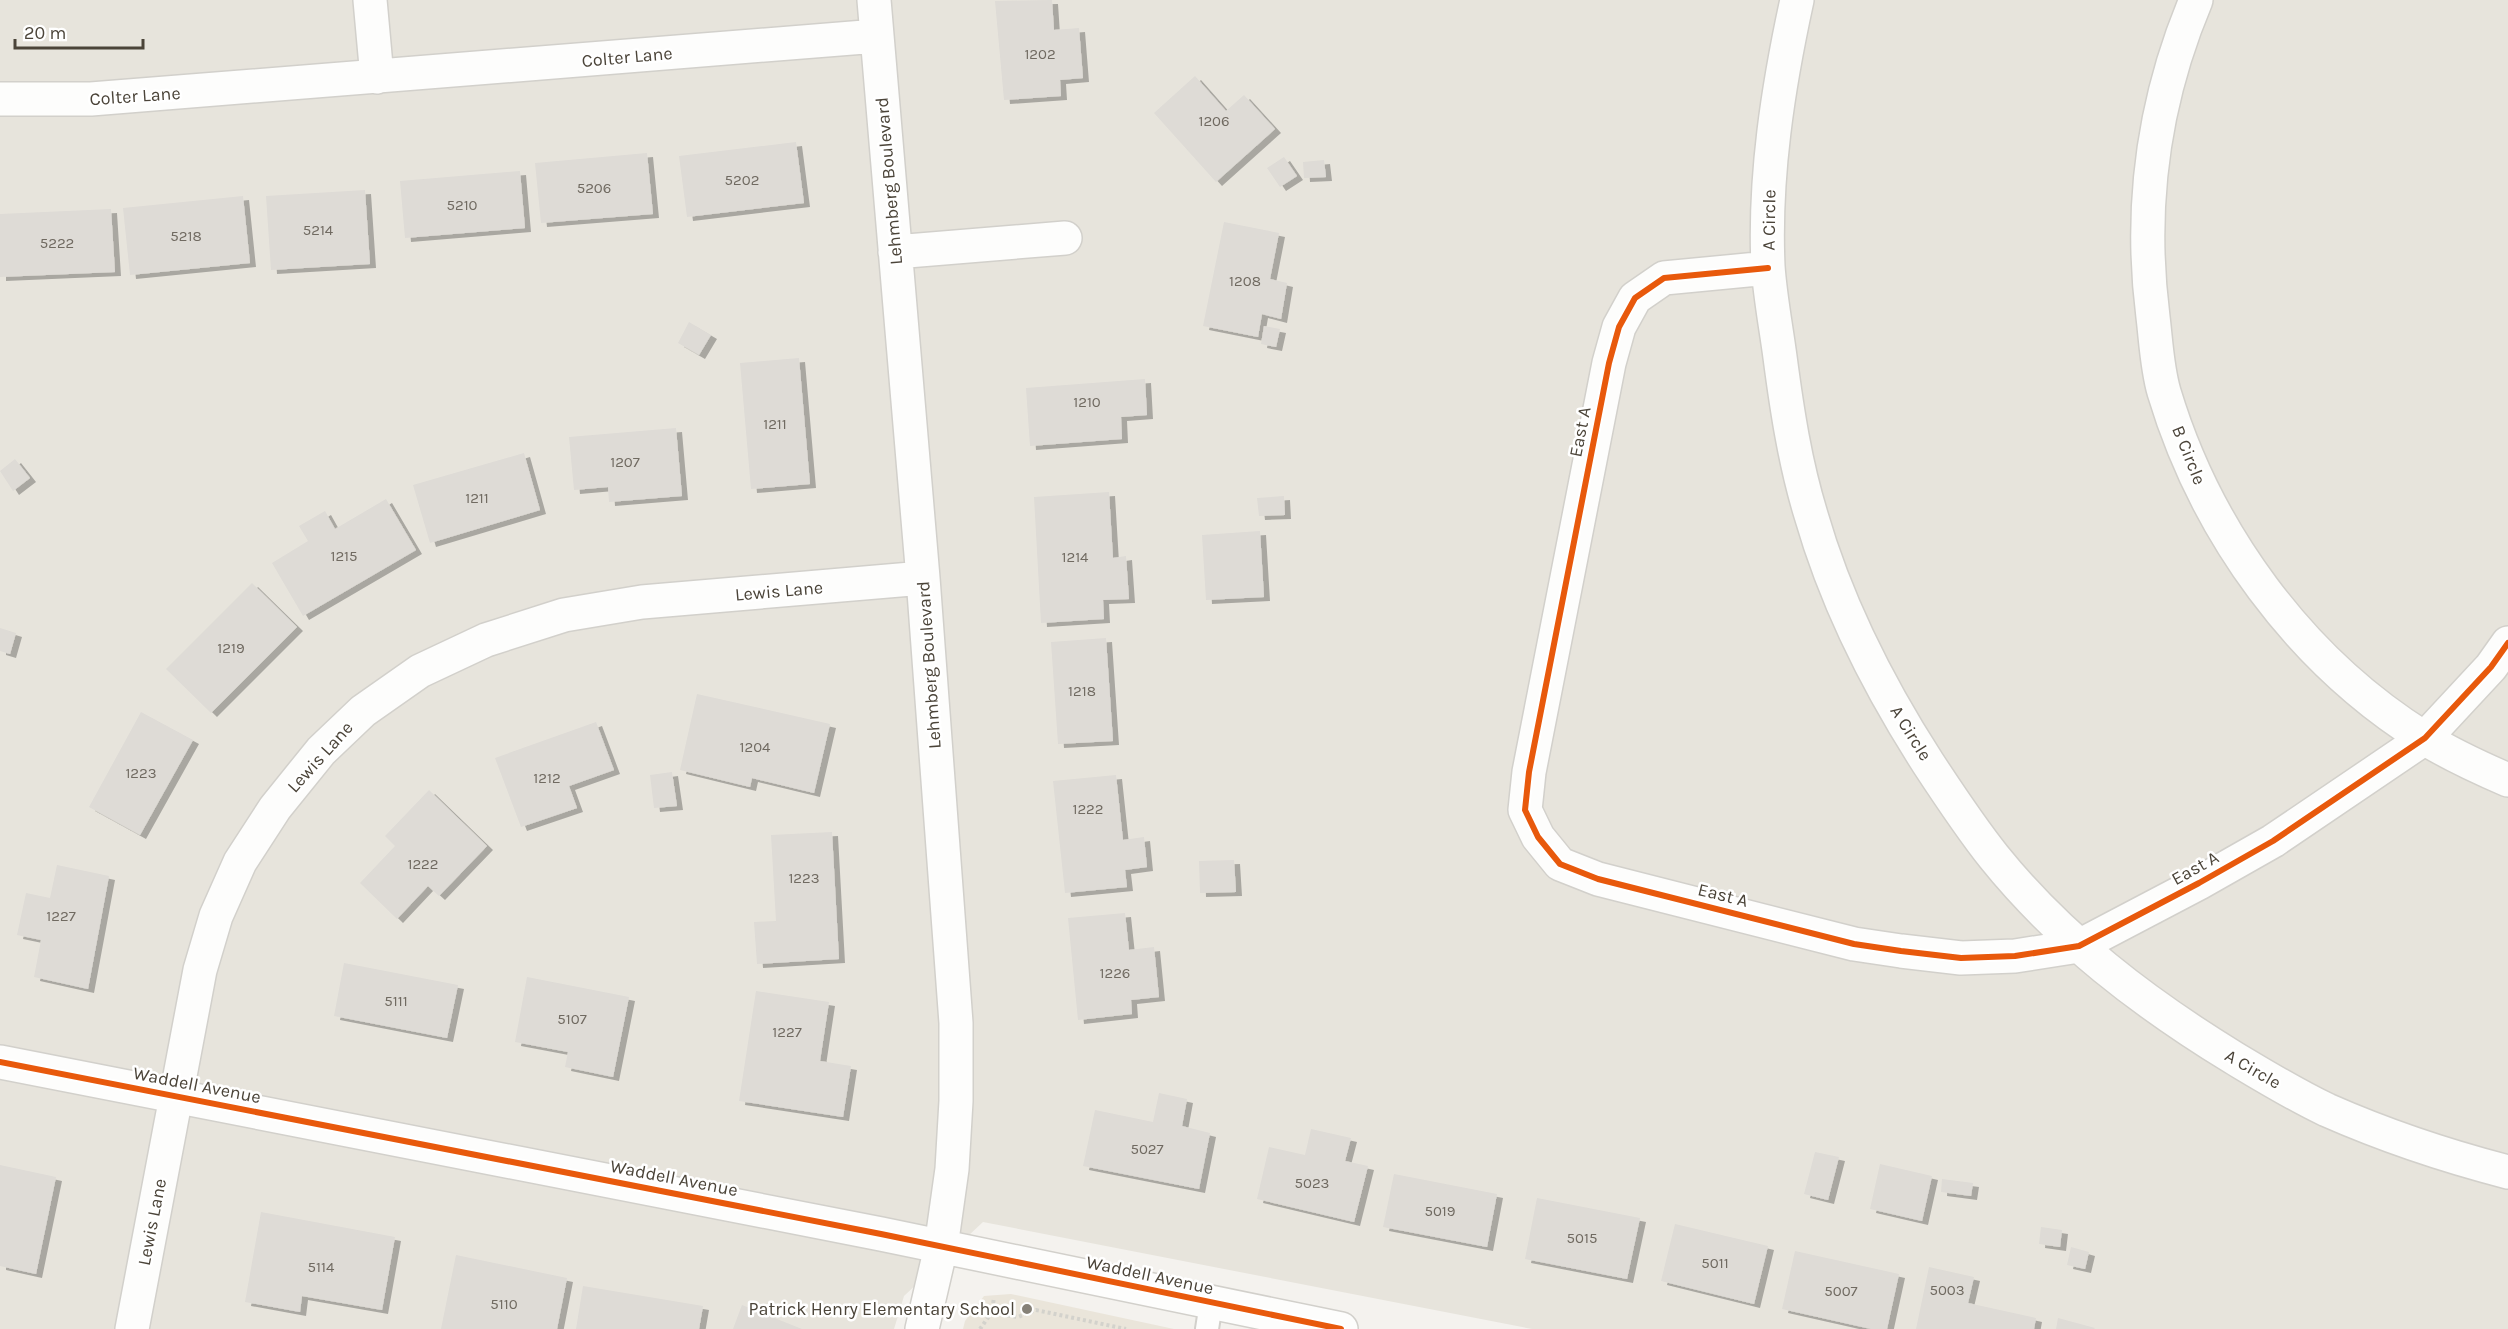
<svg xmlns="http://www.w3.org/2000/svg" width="2508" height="1329" viewBox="0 0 2508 1329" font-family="Karla,sans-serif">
  <defs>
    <filter id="shadow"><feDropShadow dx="6" dy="4" stdDeviation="0" flood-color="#0004"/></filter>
  </defs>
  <rect width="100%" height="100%" fill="#f4f2ee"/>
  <path fill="#e7e4dc" d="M0,0H2508V1329H1532L983,1222L904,1296L894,1329H0Z"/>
  <path fill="#eae5da" d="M1011,1294L1174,1329H963L965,1321L984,1296Z"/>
  <path fill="#dedbd6" filter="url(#shadow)" d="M1052,0L1054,30L1079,28L1083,78L1060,80L1061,96L1004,100L995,1Z
    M1195,76L1226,111L1244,95L1275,129L1216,182L1154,113Z
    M796,142L804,203L687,217L679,156Z
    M647,153L653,214L541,223L535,163Z
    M1284,157L1297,176L1280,187L1267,168Z
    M1324,160L1326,177L1304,178L1303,162Z
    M520,171L525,228L405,238L400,181Z
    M365,190L370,264L271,270L266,196Z
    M243,196L250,263L130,275L123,208Z
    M111,209L115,272L0,277V214Z
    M1224,222L1279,233L1270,279L1287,283L1281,319L1262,314L1258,337L1203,326Z
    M689,322L711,335L699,355L678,343Z
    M1264,326L1280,329L1276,347L1261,344Z
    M799,358L810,484L751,489L740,363Z
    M1145,379L1147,415L1121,417L1122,439L1030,446L1026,388Z
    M676,428L682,496L609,502L608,487L574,490L569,437Z
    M524,453L540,510L430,543L413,485Z
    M15,459L30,478L13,491L0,471Z
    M1109,492L1113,558L1126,556L1129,599L1103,600L1104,619L1041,623L1034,497Z
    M1284,496L1285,515L1259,516L1257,498Z
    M386,499L416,550L303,616L272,563L308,541L299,526L325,511L335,529Z
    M1260,531L1264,597L1206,600L1202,535Z
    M252,583L297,627L211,713L166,669Z
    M0,628L16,633L10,654L0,651Z
    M1106,638L1113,741L1058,744L1051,642Z
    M697,694L830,724L814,793L752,778L750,787L680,770Z
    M141,712L193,740L140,835L89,807Z
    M596,722L614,770L569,786L577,808L521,827L495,758Z
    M672,772L677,806L654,808L650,775Z
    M1116,775L1123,840L1144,837L1147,867L1125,870L1127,887L1065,893L1053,781Z
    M429,790L487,846L439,896L428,886L397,919L360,883L395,846L385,836Z
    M832,832L839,959L757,964L754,922L776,921L771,835Z
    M1234,860L1236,892L1200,893L1199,861Z
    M57,865L109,876L88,989L34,977L41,940L17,935L26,893L50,898Z
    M1125,913L1129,950L1154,947L1159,997L1131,1000L1132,1014L1078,1020L1068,918Z
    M344,963L458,985L447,1038L334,1016Z
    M527,977L629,997L613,1077L565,1067L568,1052L515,1042Z
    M756,991L829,1002L820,1061L851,1066L843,1117L739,1101Z
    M1159,1093L1187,1099L1182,1126L1210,1133L1199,1189L1083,1166L1095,1110L1153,1122Z
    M1311,1129L1351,1138L1345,1161L1368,1166L1354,1222L1257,1199L1269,1147L1305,1155Z
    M1815,1152L1839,1157L1828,1200L1804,1194Z
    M1880,1164L1932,1176L1922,1221L1870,1209Z
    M0,1165L56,1177L36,1274L0,1266Z
    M1394,1174L1497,1194L1487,1247L1383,1227Z
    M1942,1179L1973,1183L1971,1196L1941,1192Z
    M1537,1198L1640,1218L1627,1279L1525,1259Z
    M261,1212L395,1237L382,1310L302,1296L300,1312L245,1302Z
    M1675,1224L1768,1246L1754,1304L1661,1281Z
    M2041,1227L2062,1230L2060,1247L2039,1244Z
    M2071,1247L2089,1252L2085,1269L2067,1265Z
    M1795,1251L1899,1274L1887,1329H1871L1782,1309Z
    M456,1255L567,1278L557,1329H441Z
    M1929,1267L1974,1277L1968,1303L2036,1318L2034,1329H1916Z
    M583,1286L703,1306L699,1329H576Z
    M742,1305L802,1329H733Z
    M2058,1318L2095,1328L2094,1329H2056Z"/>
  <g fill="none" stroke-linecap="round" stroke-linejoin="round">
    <g stroke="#d2d0cb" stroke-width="26">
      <path id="lane" d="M1207,1329L1211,1303"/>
    </g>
    <g stroke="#d2d0cb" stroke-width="36">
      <path id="street" d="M370,0L377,77
        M874,0L923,578L956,1023V1101L952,1169L941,1247L922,1329
        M1797,0C1778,87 1764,177 1768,266C1770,296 1776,327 1780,357C1787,410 1795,463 1811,515C1836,602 1879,687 1928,763C1949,795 1970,827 1994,857C2060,939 2144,1003 2234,1058C2264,1076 2295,1095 2327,1110C2386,1136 2446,1156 2508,1172
        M2196,0C2153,102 2139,208 2153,317C2156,342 2157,368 2164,392C2206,532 2299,660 2424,738C2450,754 2480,768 2508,780
        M0,99H91L877,36
        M895,252L1065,238
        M1768,268L1664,278L1635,298L1619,327L1609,363L1529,772L1525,810L1538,837L1560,864L1598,879L1854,944L1901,951L1961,958L2015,956L2079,946L2199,883L2273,841L2425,738L2491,667L2508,643
        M0,1062L881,1234L1341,1329
        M132,1329L200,970L216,916L240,862L275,808L321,751L363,711L420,671L486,640L564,615L642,602L923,578"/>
    </g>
    <path stroke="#d3d2cc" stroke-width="4" stroke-dasharray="3 3" stroke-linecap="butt" d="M966,1308L1018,1317L1036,1310L1126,1329
      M980,1329L992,1312L994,1297"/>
    <use href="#lane" stroke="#fdfdfc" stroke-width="22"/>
    <use href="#street" stroke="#fdfdfc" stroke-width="33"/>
    <g stroke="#fff" stroke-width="10">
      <path id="cycleway" d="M1768,268L1664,278L1635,298L1619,327L1609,363L1529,772L1525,810L1538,837L1560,864L1598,879L1854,944L1901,951L1961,958L2015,956L2079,946L2199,883L2273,841L2425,738L2491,667L2508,643
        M0,1062L881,1234L1341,1329"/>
    </g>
    <use href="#cycleway" stroke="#e8590c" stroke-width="6"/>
  </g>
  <circle fill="#868178" stroke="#fff" stroke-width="2" cx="1027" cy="1309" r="6"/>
  <g text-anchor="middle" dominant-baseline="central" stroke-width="5" stroke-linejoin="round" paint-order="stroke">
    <g font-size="15" fill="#706a61">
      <text x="1040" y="54">1202</text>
      <text x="1214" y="121">1206</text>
      <text x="742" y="180">5202</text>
      <text x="594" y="188">5206</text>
      <text x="462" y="205">5210</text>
      <text x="318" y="230">5214</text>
      <text x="186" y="236">5218</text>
      <text x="57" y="243">5222</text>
      <text x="1245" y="281">1208</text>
      <text x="1087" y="402">1210</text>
      <text x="775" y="424">1211</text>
      <text x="625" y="462">1207</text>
      <text x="477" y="498">1211</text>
      <text x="344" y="556">1215</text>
      <text x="1075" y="557">1214</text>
      <text x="231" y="648">1219</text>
      <text x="1082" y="691">1218</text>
      <text x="755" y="747">1204</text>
      <text x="141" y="773">1223</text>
      <text x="547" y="778">1212</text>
      <text x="1088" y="809">1222</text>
      <text x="423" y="864">1222</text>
      <text x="804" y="878">1223</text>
      <text x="61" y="916">1227</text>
      <text x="1115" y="973">1226</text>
      <text x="396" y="1001">5111</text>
      <text x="572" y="1019">5107</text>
      <text x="787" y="1032">1227</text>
      <text x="1147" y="1149">5027</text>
      <text x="1312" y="1183">5023</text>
      <text x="1440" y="1211">5019</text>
      <text x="1582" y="1238">5015</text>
      <text x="1715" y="1263">5011</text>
      <text x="321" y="1267">5114</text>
      <text x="1947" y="1290">5003</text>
      <text x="1841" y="1291">5007</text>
      <text x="504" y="1304">5110</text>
    </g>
    <g font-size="18" fill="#4b4439" stroke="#fff">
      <text transform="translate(627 57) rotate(-5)">Colter Lane</text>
      <text transform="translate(135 96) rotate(-4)">Colter Lane</text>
      <text transform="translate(889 181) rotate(-95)">Lehmberg Boulevard</text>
      <text transform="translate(1769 220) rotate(-89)">A Circle</text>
      <text transform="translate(1580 432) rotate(-79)">East A</text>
      <text transform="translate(2189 455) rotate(68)">B Circle</text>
      <text transform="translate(779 591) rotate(-5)">Lewis Lane</text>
      <text transform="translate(929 665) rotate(-94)">Lehmberg Boulevard</text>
      <text transform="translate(1911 733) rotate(58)">A Circle</text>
      <text transform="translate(320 757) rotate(-48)">Lewis Lane</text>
      <text transform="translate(2195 868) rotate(-29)">East A</text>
      <text transform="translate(1723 895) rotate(14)">East A</text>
      <text transform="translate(2253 1069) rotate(30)">A Circle</text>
      <text transform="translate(197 1085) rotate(11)">Waddell Avenue</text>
      <text transform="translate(674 1178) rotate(11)">Waddell Avenue</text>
      <text transform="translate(152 1222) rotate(-79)">Lewis Lane</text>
      <text transform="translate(1150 1275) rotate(12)">Waddell Avenue</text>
    </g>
    <g font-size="18" fill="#4b4439" stroke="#fff" text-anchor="end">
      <text x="1015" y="1309">Patrick Henry Elementary School</text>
    </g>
  </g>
  <path d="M15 39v9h128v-9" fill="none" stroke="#4b4439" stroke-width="3"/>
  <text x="24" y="39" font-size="18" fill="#4b4439" stroke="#ffffff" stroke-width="4.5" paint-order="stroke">20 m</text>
</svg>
